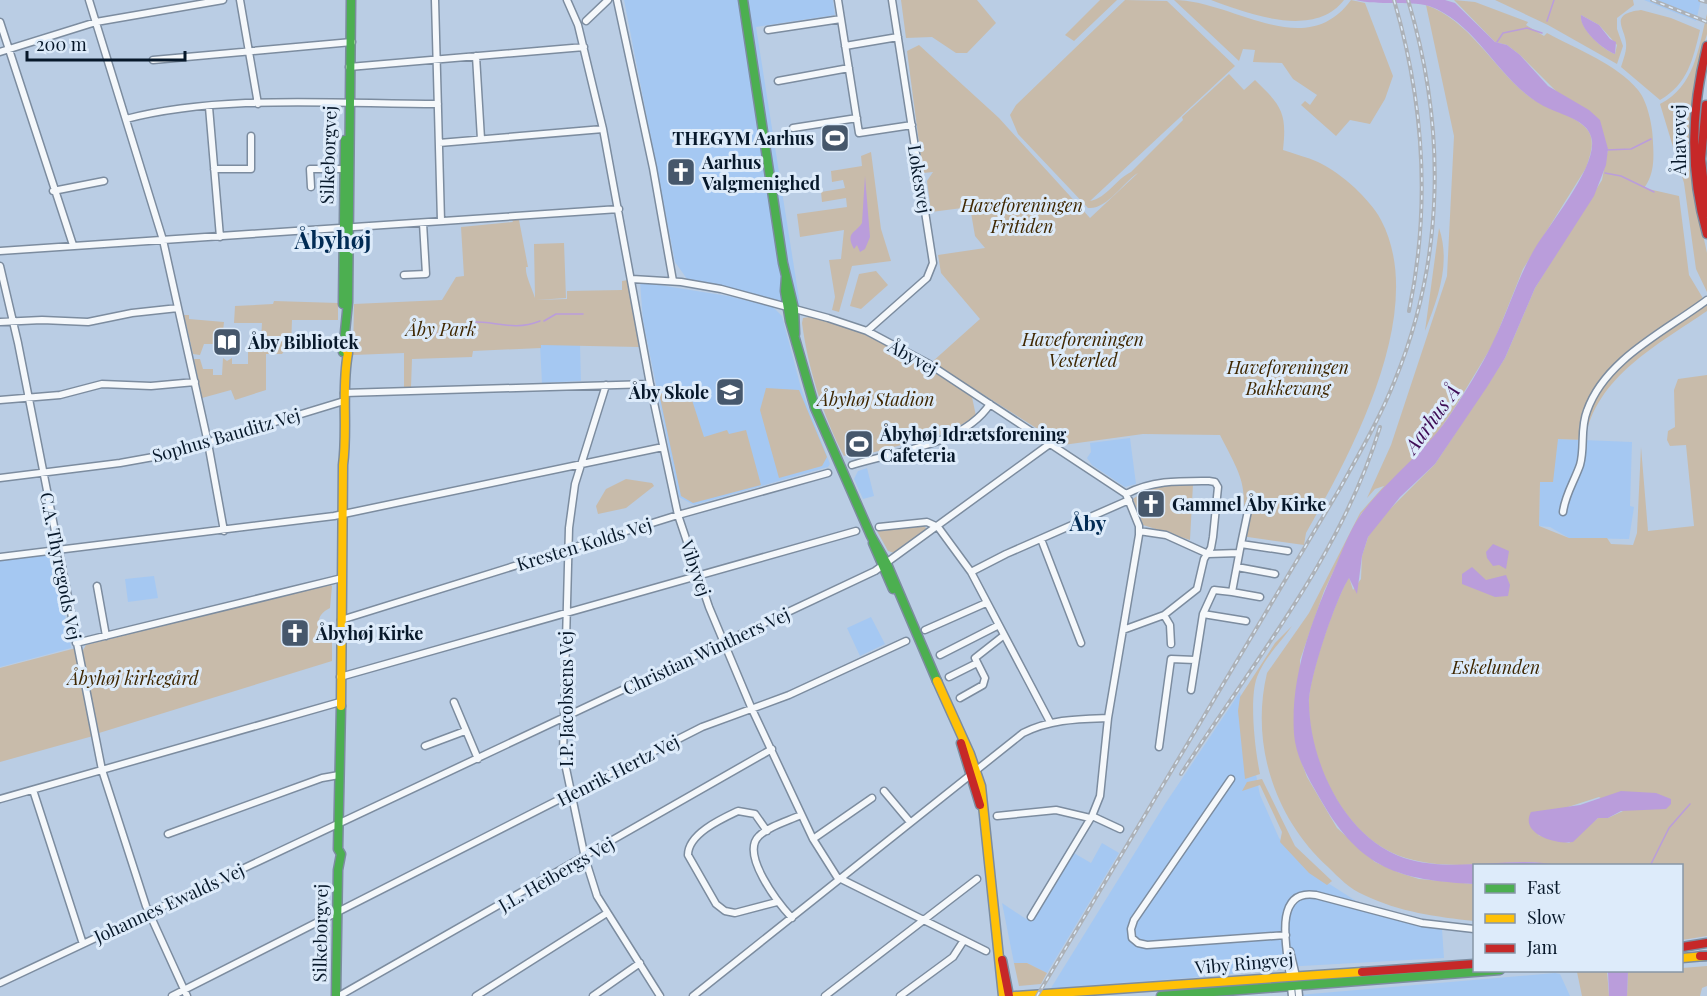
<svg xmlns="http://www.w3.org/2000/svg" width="1707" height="996" viewBox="0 0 1707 996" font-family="'Playfair Display',serif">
  <rect width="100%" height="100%" fill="#bacde4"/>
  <path fill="#a5c8f2" d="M624,0H833L835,15L756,27L800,305L687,279L675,262Z
    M1644,0H1701L1696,21Z
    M640,282L728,296L773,307L782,316L801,388L830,464L828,467L694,505L679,497L643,321Z
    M580,344L581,381L542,383L540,345Z
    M1130,438L1136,484L1125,487L1092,465L1087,458L1091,452L1090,443Z
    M1558,439L1632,442L1630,506L1634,507L1629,539L1569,538L1550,527L1539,526L1540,482Z
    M867,468L874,496L863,499L854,479L858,471Z
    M54,554L71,648L0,667V560Z
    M154,576L158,598L128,602L125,579Z
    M871,617L885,644L860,656L847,628Z
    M1240,692L1260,795L1279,838L1309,871L1356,901L1442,929L1444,958L1247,969L1228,975L1051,988L1165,804Z
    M1102,843L1119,853L1047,973L1027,963H1014L1002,903L1026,919L1067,849L1091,863Z
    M1555,973L1560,974L1570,996H1287Z"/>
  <path fill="#c8bbaa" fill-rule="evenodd" d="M901,0H977L996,23L967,53H956L932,37L906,38Z
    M1100,0H1117L1074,41L1065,35Z
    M1125,0L1167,1L1235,66L1090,201C1107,198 1116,179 1131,172L1183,120L1182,117L1229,74L1244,90L1255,80C1282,106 1287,113 1283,150C1294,154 1307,157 1318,162C1331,168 1344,178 1355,188C1364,197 1375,208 1381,220C1429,311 1351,453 1306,533L1304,545L1241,536C1248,484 1243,480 1220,435L1143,434L1063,445L932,362L980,319L941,273L938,255L985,248L975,236L970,207L931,212L927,181L933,172L923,173L907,51L919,45L999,118L1090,218L1138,173C1123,182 1107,210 1088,208L1018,134L1010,115L1016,105Z
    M1174,0C1233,0 1305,63 1351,0L1365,3L1393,76L1385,99L1370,124L1350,120L1336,136L1301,105L1305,101L1310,105L1317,95L1293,79L1282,63L1253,62L1255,50L1243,49L1239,61Z
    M1211,0H1344C1314,39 1249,14 1211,0Z
    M1454,0L1475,2L1528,22L1526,25L1544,36L1547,33C1576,49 1617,64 1638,90C1648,102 1653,128 1653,143C1654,159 1654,175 1644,188L1679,196L1689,275L1707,305V311C1659,344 1595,377 1585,440L1558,439L1553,482H1540L1539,526L1569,538H1607L1611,544L1633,545L1637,533L1641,447L1648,531L1694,526L1686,445L1670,446L1667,440L1668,431L1675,427L1674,390L1678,379L1707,375V936L1682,940V866C1641,866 1599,868 1559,866C1548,865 1538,862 1527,862C1487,863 1445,870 1406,858C1346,841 1307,760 1309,701C1310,673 1335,601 1349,577L1353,590L1361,579L1362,556L1368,537L1379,520L1435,464L1505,358L1535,288L1602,180L1608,149L1559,94L1520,55L1507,45L1495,42ZM1599,797L1623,811L1608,818H1598L1569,843L1538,835L1568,807Z
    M1495,0H1633L1634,5L1617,18V29L1623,46L1617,64L1548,25ZM1581,15L1599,25L1617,45L1615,54C1602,49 1580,29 1581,15Z
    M1426,5C1469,20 1492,66 1526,94C1542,108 1579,115 1589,132C1595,143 1590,156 1586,168L1523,269L1493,344L1452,412L1431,442L1361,514L1324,591L1300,660V758L1307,777L1337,828L1375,862L1400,873L1419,879L1474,884V921C1437,917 1399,912 1364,895C1350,889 1339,878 1328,867C1275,819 1250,744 1267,673L1309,613L1360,513L1384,486L1375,489L1367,498L1391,445L1447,276L1454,136Z
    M1641,10L1671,18L1700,30C1693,59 1688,84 1660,100L1621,67C1623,60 1627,51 1626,43C1625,28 1608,14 1641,10Z
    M1707,14V34L1699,60L1692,184L1707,253V292L1696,269L1684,183L1660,104C1695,86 1698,49 1707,14Z
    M871,152L881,229L891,261L852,266L839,312L832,310L835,297L829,260L841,259L844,230L800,237L797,214L847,207L846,198L822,202L821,192L845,188L843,180L832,182L831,171L862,166L861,156Z
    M512,220H519L528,267H526C525,275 532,288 535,298L534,244L564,243L566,298L536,300L567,299V291L622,290V281L628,280L639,347L541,345V348L473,351L472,357L412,359L411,387H404V353L353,355L354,304L442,300L456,277L464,276L461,227L513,222Z
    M1439,228C1451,263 1438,298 1425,331Z
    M876,271L888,285L861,309L850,306L859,274Z
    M274,301L338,303V320H292L291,347H287L282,354H266V390L235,400L231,390L202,398L194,359H200L203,369H213V375H222L223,358L227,361L232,358V364H248V352H255V339H261L262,323H234L235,306L273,304Z
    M184,315H189V319L224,322L223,331H215V344H204L200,355L193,354Z
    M809,317C868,327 922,364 972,397L976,416L947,433L852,458L849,454L844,456C823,416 808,368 802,323L803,318Z
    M766,388L799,390L827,457L822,466L779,478L760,410Z
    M659,393L691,397L704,437L727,430L729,434L746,430L761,485L693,503L681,496Z
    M626,479L652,483L654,486L626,508L598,514L596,506L606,489Z
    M1173,484H1193L1190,540L1143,525L1133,499L1148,488Z
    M924,526L927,529L894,553L888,551L877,531Z
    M329,583L332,586L330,608C317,614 316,624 323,636L332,639V661L99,733L82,652L86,645Z
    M1292,626C1281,642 1264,658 1257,677C1249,699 1255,750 1260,774L1245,779L1238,711L1240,697L1275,643Z
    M76,648L93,736L0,762V668Z
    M1262,779L1295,846L1332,881L1327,885L1309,873L1280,842L1282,832L1260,785L1242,791L1247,782Z
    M1014,963H1027L1047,973L1041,984L1019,986Z
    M1707,966V986L1702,988L1700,996H1627L1628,971L1682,970V968Z
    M1607,971L1609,996H1582L1577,972Z"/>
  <path fill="#ba9ddb" d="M1356,0H1445L1455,3L1495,42L1507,45L1520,55L1548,86L1589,110L1600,120L1608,149L1606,165L1594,196L1535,288L1505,358L1487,387L1435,464L1400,497L1368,537L1362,556L1357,594L1349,578C1336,598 1309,678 1309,703C1310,762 1344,837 1404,858C1454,874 1508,855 1558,865L1474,866V884C1399,880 1361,869 1322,802C1310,781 1296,759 1294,734C1290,674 1313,617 1337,563C1344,546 1351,528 1362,513C1389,477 1427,451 1452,412C1466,391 1481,367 1492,344C1508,312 1517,279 1535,248C1550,224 1595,169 1592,141C1590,121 1565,116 1550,109C1501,88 1480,24 1429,6C1407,0 1379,6 1356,0Z
    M1581,15L1599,25L1610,39L1616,42L1615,54C1602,49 1579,29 1581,15Z
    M865,176L870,237L865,249L860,252L857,245L854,249C845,232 855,234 862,223Z
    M1493,544L1509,551L1506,569L1499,565L1493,566L1487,558L1486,552Z
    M1472,567L1486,580L1506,575L1510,585L1508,596L1495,597L1462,584V574Z
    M1621,791L1656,793L1671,799V804L1666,809L1621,811L1608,818H1598L1573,842C1557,845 1519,834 1531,812L1580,805Z
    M1608,971H1628L1627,996H1609Z"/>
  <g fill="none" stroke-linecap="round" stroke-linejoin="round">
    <path stroke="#ba9ddb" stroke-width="1.5" d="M1547,21L1554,0
      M1497,42L1503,33L1527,28L1542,33
      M1606,150L1631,149L1651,139
      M1605,173L1621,176L1654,192
      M544,321L556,314H583
      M467,322C494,320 512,332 540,321
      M420,327L436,333
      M1650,866L1669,828L1690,804"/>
    <g stroke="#7c8c9f" stroke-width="9">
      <path id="street" d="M89,0L163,240L208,443L224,531
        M240,0L258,104
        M435,0L441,221
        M567,0L578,25L603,129L650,384L678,515L709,607L751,707L813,839L837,877L986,951
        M617,0L653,168L673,281
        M838,0L859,133L912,125
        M586,21L608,0
        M0,22L73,245
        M768,30L841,19
        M845,46L898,37
        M0,52L96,22L223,0
        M476,56L481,139
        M153,60L352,42
        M349,67L584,47
        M778,81L849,68
        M209,107L220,237
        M126,119C222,94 338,104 438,104
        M793,128L857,118
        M439,143L603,129
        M214,169H251V136
        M311,187L310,169H346
        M53,191L104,181
        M0,251L619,209
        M0,266L18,343L102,770L146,906L187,996
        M404,275L426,274L423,223
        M632,279L681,282L721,289L828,318L867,331L929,364L1126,494L1139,526V535L1108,718L1100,796L1092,816L1031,917
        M0,322L42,320L88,322L132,313L178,308
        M867,331L927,278L933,263L892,0
        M606,385L575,484L569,528L563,754L585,858L597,896L660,996
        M344,393L650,384
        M0,400L60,395L102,384L151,386L195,382
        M852,465C897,451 963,445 990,404
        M0,478L120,463L170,454L344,401
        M1563,512C1565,495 1574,482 1580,465C1585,448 1580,428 1587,411C1605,359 1666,331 1707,300
        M879,527L927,522L938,527L971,572L1050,722
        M1139,531L1166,535L1208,554L1239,553
        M1041,539L1081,643
        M1241,544L1249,506
        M0,557L334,516L663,447
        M1237,567L1275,574
        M971,572L1006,554L1129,500
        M97,586L106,636
        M1232,592L1260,597
        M1203,614L1246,621
        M1164,615L1170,625L1171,644
        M341,620L678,515L828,473
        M925,630L986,603
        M1123,630L1164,615L1197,589L1204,559L1211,548L1213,537L1218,487L1215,482L1209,481C1180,481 1153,480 1126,494
        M76,643L342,578
        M940,655L997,626
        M340,677L856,531
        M949,677L977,663
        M1191,690L1203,614L1214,590L1232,592L1241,544L1288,551
        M960,698L983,685L985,678L975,658L1003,636
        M454,702L478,759
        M425,746L465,731
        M1159,747L1171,659L1195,660
        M1231,779L1134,920L1131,929L1132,938L1138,943L1147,945L1286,935
        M33,790L83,944
        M884,791L910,822
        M0,799L340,702
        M997,816L1056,810L1090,818
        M1092,816L1120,829
        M767,831L755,814L738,811C721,819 688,834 688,855L716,904L725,911L735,913L777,902
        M168,834L322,778L339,775
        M813,839L872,798
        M792,918C778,903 740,854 759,836C769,826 788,821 801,815
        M1290,951L1296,976
        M1290,976C1287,950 1272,888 1316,895L1422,923L1474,929
        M0,983L875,571L1051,443
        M1298,986L1299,996
        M1291,987L1292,996
        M172,996L702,727L789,695L906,641
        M339,996L772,749
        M476,996L607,913
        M593,996L640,963
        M693,996L1023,733C1051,719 1078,719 1108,718
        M825,996L977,879
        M900,996L953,957L964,940"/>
    </g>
    <g stroke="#7c8c9f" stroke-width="11">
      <path id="fast" d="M743,0L783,263L794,309L795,334
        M786,277L785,291L790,321L815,408L871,536L887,564L937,681
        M343,304L345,140
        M343,352L348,302L351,0
        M873,543L893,589
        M336,996L338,870L341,854L338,849L341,706
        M1161,996L1500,970"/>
    </g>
    <g stroke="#7c8c9f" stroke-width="11">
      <path id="slow" d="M937,681L970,754L981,786L1003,996
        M341,706L343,465C348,428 341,390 348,353L345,348
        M1682,958L1705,956
        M1015,996L1362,972"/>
    </g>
    <g stroke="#7c8c9f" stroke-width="11">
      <path id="jam" d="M1707,46C1691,110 1689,170 1707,234
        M1706,105L1701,159L1707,213
        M961,743L980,805
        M1682,947L1707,943
        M1700,956H1707
        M1002,960L1009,996
        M1362,972L1474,964"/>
    </g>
    <use href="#street" stroke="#f5f8fb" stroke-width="6"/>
    <use href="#fast" stroke="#4caf50" stroke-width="8"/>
    <use href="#slow" stroke="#ffc107" stroke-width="8"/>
    <use href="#jam" stroke="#c62828" stroke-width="8"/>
    <g stroke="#acb1b7" stroke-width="4">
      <path id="rail" d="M1394,0C1424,103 1431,205 1409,311
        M1652,0L1707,22
        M1700,0L1707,2
        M1181,774C1253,662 1341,556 1380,427
        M1037,996L1339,490C1359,454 1380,418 1395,380C1445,258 1446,126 1408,0"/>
    </g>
    <use href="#rail" stroke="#ddebfa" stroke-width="1.5" stroke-dasharray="4.5" stroke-linecap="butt"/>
  </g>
  <defs>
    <g id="stadium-square" transform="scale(1.5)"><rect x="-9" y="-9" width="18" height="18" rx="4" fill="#46576b" stroke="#ddebfa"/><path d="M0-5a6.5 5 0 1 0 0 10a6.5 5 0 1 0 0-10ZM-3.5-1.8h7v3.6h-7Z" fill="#fff"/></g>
    <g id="church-square" transform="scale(1.5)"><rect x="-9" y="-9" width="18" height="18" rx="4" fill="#46576b" stroke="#ddebfa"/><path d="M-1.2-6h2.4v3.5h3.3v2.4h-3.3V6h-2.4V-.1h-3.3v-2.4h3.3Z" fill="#fff"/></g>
    <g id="library-square" transform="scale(1.5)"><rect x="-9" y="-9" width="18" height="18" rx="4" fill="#46576b" stroke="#ddebfa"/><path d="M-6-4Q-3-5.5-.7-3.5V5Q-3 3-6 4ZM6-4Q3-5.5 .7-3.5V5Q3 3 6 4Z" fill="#fff"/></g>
    <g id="school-square" transform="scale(1.5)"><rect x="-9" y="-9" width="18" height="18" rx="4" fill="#46576b" stroke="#ddebfa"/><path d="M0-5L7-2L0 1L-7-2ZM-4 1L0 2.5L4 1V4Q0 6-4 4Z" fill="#fff"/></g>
  </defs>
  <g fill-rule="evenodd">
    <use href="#stadium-square" x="835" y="138"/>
    <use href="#church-square" x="681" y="172"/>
    <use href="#library-square" x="227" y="342"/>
    <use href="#school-square" x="730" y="392"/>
    <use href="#stadium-square" x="859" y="444"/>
    <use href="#church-square" x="1151" y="504"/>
    <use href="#church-square" x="295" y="633"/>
  </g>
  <g text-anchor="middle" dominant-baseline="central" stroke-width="6" stroke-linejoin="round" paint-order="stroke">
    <g font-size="18" font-weight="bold" fill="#07182a" stroke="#ddebfa" text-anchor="start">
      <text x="814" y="138" text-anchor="end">THEGYM Aarhus</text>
      <text x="702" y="162">Aarhus<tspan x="702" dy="21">Valgmenighed</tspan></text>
      <text x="248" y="342">Åby Bibliotek</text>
      <text x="709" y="392" text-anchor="end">Åby Skole</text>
      <text x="880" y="434">Åbyhøj Idrætsforening<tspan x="880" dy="21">Cafeteria</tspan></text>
      <text x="1172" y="504">Gammel Åby Kirke</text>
      <text x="316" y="633">Åbyhøj Kirke</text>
    </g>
    <g font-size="18" fill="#07182a" stroke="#ddebfa">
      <text transform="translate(1679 140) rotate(-90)">Åhavevej</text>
      <text transform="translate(328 155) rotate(-88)">Silkeborgvej</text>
      <text transform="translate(920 179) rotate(81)">Lokesvej</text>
      <text transform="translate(913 357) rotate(29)">Åbyvej</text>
      <text transform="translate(226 435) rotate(-16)">Sophus Bauditz Vej</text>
      <text transform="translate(584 544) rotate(-17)">Kresten Kolds Vej</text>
      <text transform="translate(61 566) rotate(79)">C.A. Thyregods Vej</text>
      <text transform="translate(696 568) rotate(71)">Vibyvej</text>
      <text transform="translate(706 651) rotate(-25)">Christian Winthers Vej</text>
      <text transform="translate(566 699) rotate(-90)">I.P. Jacobsens Vej</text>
      <text transform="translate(618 770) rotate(-27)">Henrik Hertz Vej</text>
      <text transform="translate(556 874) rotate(-30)">J.L. Heibergs Vej</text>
      <text transform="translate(169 903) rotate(-25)">Johannes Ewalds Vej</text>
      <text transform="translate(320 933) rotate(-89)">Silkeborgvej</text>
      <text transform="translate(1244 963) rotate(-5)">Viby Ringvej</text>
    </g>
    <g font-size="18" font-style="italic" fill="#3f2701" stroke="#ddebfa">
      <text x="1022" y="205">Haveforeningen<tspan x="1022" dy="21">Fritiden</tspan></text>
      <text x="441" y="329">Åby Park</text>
      <text x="1083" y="339">Haveforeningen<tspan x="1083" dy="21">Vesterled</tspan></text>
      <text x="1288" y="367">Haveforeningen<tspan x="1288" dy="21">Bakkevang</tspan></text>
      <text x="876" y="399">Åbyhøj Stadion</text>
      <text x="1496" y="667">Eskelunden</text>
      <text x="133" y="678">Åbyhøj kirkegård</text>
    </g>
    <g font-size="20" font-style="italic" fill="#3e0c55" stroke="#ddebfa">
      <text transform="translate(1431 418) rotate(-54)">Aarhus Å</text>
    </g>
    <g font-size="21" font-weight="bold" fill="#012b54" stroke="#ddebfa">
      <text x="1088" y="522">Åby</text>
    </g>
    <g font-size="24" font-weight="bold" fill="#012b54" stroke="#ddebfa">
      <text x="333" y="239">Åbyhøj</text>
    </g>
  </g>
  <rect x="1473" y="864" width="210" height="108" fill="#ddebfa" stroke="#8797a7" stroke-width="1.5"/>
  <rect x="1485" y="884" width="30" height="9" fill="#4caf50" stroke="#8797a7" stroke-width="1.5"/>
  <text x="1527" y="894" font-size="18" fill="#07182a">Fast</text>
  <rect x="1485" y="914" width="30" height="9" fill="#ffc107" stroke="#8797a7" stroke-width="1.5"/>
  <text x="1527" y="924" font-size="18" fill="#07182a">Slow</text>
  <rect x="1485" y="944" width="30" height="9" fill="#c62828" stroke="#8797a7" stroke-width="1.5"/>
  <text x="1527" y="954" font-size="18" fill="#07182a">Jam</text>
  <path d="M27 51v9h158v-9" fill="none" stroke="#07182a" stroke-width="3"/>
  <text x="36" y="51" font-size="18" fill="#07182a" stroke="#ddebfa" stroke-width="4.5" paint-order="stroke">200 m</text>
</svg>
